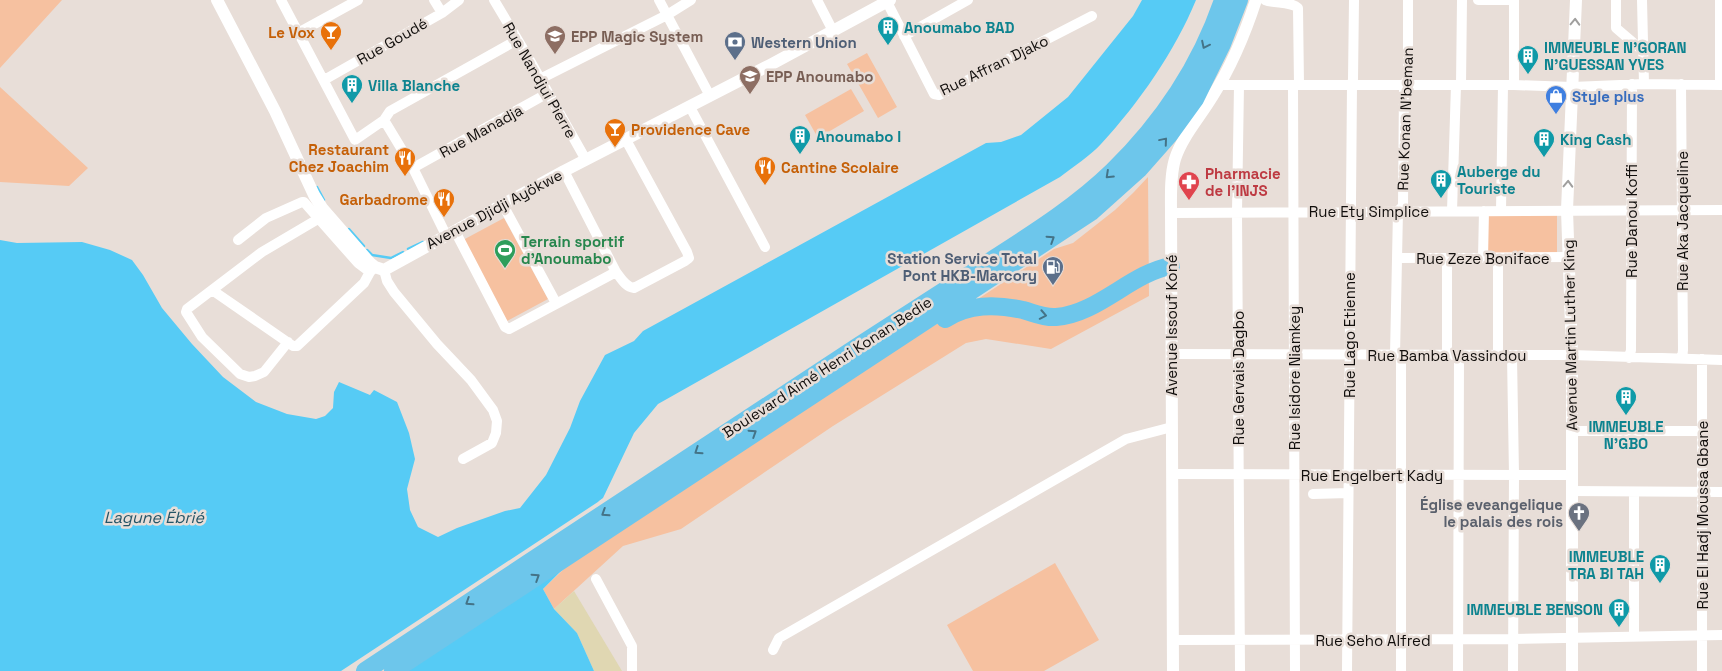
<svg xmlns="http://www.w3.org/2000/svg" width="1722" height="671" viewBox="0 0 1722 671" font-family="'Space Grotesk',sans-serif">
  <rect width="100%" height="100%" fill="#e8ded8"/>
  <path fill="#f6c1a0" d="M0,0H62L0,68Z
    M867,53L897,107L878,118L847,64Z
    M0,87L88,168L69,186L0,182Z
    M851,89L864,111L818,138L805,115Z
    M1148,177L1149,296L1051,349L986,339L966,343L833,426L681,529L623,546L554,609L543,589L566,567L867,366L981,297L1054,249L1073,243L1115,210L1133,193Z
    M1488,215H1557V254H1488Z
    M504,218L548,299L507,321L463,240Z
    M1055,563L1099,640L1044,671H973L947,625Z"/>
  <path fill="#e0d7b2" d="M574,591L622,671H594L577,633L554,609Z"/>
  <path fill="#56cbf5" d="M1142,0H1196C1175,51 1139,103 1101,144C1090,156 1073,167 1060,177L658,404L634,433L603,498L599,501L562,570L543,589L554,609L577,633L594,671H0V240L17,243L82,242L110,250L132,260L143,275L162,308L192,344L223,377L256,402L287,414L316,419L325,416L333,408L334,392L339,382L370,395L374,390L397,402L409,433L415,459L407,489L410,510L418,527L438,537L457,528L505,511L520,508L546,475L570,428L580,401L605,355L634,341L643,331L986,143L1001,142L1021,135L1068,97L1133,16Z"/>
  <path fill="#e8ded8" d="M607,496L601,503L567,565L407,671H341Z"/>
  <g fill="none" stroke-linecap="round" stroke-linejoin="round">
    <path stroke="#56cbf5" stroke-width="2.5" d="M317,187L324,200
      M349,229L364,246
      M408,249L423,242
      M367,250L372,255L391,258L403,252"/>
    <path stroke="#fff" stroke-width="10" d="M281,0L355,140L384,120L413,168L446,235
      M434,0L442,13
      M494,0L528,57L586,160
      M659,0L710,96
      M817,0L833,31
      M1265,0C1275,4 1290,1 1298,8L1299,85
      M1478,0H1514
      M1514,0V85
      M1616,0V28L1643,51
      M1642,0L1644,84
      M887,2L934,94L939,95L1092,16
      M298,33L358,0
      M904,36L968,0
      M540,79L667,15L691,0
      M324,80L442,13L459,0
      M1681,84L1683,350L1682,358
      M1220,85H1514L1572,87L1644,84L1722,85
      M1239,85L1237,212L1240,671
      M1293,85L1295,671
      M1461,85L1462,0
      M1720,85V0
      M690,107L765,247
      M384,120L390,111L517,40
      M413,168L548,93
      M564,171L616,272C621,278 625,287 634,288L685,261L689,258L687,252L626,140
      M503,205L556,303
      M1452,211L1456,85
      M1501,211L1503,85
      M1171,213L1722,210
      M455,231L505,327L509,329L616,272
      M238,240L266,218L302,202H304L358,263L370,272
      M1398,258L1568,257
      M1447,258V355
      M1483,258L1484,211
      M384,270L387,281L394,292L437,344L471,380L493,410L497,421L496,433L492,443L463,459
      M212,290L293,346H297L364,283L370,272L375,267
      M288,342L264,372L255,376L249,377L240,374L202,337L186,312L187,309L262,252L318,219
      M1172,354L1572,355L1722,360
      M1395,355L1398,211L1403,206L1404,86L1408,78V0
      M1401,355V671
      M1498,356V258
      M1512,356L1514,475L1513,671
      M1629,358L1631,350L1632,84
      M1702,359V671
      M1572,431H1702
      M1172,474L1572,475
      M1572,491L1722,492
      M1313,494L1348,493
      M596,579L632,646V671
      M1634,637V492
      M1173,640L1513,639L1722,635
      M773,650L779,638L1126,439L1172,427
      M1347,671L1352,85L1353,79L1354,0
      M1458,671L1459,356"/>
    <path stroke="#fff" stroke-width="12" d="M217,0L275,111L314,195L322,208L370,263L375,267L384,270L564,171L770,65L890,0
      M1173,671L1171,213C1171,196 1170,176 1175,159C1182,137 1200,117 1212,97C1231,67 1245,34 1256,0
      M1572,671V355L1567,210L1576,0"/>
    <path stroke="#6dc6eb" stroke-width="18" d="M945,319C969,304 995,304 1023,310C1034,313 1044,318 1056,317C1098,314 1131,273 1171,266
      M365,671C529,563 692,454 857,347C902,318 947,289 992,260C1034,233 1077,206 1113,171C1162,123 1201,65 1223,0
      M393,671L1091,212L1139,169L1169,135L1195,99L1222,44L1239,0"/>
  </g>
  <defs><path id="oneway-chevron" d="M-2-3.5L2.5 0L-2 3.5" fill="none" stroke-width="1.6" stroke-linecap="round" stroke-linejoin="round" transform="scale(1.25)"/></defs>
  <g stroke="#a09f9e">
    <use href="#oneway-chevron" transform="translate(1575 22) rotate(-88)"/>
    <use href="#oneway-chevron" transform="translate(1568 184) rotate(-88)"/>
  </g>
  <g stroke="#447387">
    <use href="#oneway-chevron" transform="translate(1205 45) rotate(116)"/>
    <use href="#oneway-chevron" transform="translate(1164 141) rotate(-50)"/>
    <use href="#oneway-chevron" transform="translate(1109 175) rotate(137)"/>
    <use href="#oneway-chevron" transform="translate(1051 239) rotate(-33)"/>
    <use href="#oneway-chevron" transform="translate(1043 315) rotate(11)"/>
    <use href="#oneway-chevron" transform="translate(753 433) rotate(-33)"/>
    <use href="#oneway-chevron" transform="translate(698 451) rotate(146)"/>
    <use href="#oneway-chevron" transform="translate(605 513) rotate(147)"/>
    <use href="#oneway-chevron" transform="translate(536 577) rotate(-33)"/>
    <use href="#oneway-chevron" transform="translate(469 602) rotate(147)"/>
  </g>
  <defs>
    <g id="building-pin" transform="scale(1.125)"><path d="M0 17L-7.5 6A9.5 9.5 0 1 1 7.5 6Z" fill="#0f9aa8" stroke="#e8ded8"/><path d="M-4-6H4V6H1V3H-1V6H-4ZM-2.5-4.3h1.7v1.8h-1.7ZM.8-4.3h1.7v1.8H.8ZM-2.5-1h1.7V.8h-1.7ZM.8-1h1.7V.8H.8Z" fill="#fff"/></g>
    <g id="bar-pin" transform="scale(1.125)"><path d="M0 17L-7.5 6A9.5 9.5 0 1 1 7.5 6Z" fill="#e8710a" stroke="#e8ded8"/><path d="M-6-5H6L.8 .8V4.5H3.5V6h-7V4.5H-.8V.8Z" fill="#fff"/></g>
    <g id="school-pin" transform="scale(1.125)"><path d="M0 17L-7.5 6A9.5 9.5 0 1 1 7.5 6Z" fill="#8d6e63" stroke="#e8ded8"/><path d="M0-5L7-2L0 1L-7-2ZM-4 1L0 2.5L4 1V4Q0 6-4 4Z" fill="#fff"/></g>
    <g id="bank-pin" transform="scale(1.125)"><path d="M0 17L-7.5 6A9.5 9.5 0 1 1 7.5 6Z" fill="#5c6f8a" stroke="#e8ded8"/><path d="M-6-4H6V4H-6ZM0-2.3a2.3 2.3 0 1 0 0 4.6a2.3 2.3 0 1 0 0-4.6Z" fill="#fff"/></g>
    <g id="shop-pin" transform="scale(1.125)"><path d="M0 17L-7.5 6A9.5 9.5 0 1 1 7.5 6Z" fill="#3f7fe0" stroke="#e8ded8"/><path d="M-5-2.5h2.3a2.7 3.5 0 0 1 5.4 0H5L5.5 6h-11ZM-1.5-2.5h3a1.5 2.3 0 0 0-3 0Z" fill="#fff"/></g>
    <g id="restaurant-pin" transform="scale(1.125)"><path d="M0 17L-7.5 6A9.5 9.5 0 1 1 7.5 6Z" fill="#e8710a" stroke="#e8ded8"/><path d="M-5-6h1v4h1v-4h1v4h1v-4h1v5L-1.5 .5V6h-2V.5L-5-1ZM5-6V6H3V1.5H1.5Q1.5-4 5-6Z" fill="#fff"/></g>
    <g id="pharmacy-pin" transform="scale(1.125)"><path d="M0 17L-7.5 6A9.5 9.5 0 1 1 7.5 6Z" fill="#e0444e" stroke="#e8ded8"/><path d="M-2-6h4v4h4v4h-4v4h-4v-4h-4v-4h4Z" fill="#fff"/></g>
    <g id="stadium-pin" transform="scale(1.125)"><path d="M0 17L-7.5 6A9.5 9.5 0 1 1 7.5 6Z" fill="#2e9e5b" stroke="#e8ded8"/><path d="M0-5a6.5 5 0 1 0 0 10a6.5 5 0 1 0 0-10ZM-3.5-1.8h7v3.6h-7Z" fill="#fff"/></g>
    <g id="fuel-pin" transform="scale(1.125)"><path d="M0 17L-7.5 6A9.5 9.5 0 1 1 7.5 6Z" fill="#5c6f8a" stroke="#e8ded8"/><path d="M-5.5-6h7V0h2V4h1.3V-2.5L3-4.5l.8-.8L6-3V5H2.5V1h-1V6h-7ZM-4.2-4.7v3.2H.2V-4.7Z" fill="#fff"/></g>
    <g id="church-pin" transform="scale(1.125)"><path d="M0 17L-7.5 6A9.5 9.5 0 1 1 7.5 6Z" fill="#6b7280" stroke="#e8ded8"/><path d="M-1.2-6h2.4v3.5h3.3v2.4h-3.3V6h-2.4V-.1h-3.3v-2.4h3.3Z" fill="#fff"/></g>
  </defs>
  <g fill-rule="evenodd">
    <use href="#building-pin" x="888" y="27"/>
    <use href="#bar-pin" x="331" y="32"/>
    <use href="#school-pin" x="555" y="36"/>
    <use href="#bank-pin" x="735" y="42"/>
    <use href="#building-pin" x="1528" y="56"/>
    <use href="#school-pin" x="750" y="76"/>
    <use href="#building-pin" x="352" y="85"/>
    <use href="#shop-pin" x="1556" y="96"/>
    <use href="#bar-pin" x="615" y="129"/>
    <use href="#building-pin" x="800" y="136"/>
    <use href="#building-pin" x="1544" y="139"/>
    <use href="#restaurant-pin" x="405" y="158"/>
    <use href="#restaurant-pin" x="765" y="167"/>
    <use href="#building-pin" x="1441" y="180"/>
    <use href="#pharmacy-pin" x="1189" y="182"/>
    <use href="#restaurant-pin" x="444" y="199"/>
    <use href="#stadium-pin" x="505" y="250"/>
    <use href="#fuel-pin" x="1053" y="267"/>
    <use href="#building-pin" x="1626" y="397"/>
    <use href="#church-pin" x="1579" y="513"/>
    <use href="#building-pin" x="1660" y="565"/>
    <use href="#building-pin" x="1619" y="609"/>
  </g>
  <g text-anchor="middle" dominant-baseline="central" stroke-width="5" stroke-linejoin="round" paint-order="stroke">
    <g font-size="15" font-weight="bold" fill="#0d838f" stroke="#e8ded8" text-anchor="start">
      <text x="904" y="27">Anoumabo BAD</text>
      <text x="1544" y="47">IMMEUBLE N'GORAN<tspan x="1544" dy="17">N'GUESSAN YVES</tspan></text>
      <text x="368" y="85">Villa Blanche</text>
      <text x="816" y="136">Anoumabo I</text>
      <text x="1560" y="139">King Cash</text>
      <text x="1457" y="171">Auberge du<tspan x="1457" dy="17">Touriste</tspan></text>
      <text x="1626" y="426" text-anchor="middle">IMMEUBLE<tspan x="1626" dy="17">N'GBO</tspan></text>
      <text x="1644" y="556" text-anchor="end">IMMEUBLE<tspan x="1644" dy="17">TRA BI TAH</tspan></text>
      <text x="1603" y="609" text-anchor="end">IMMEUBLE BENSON</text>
    </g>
    <g font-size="15" font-weight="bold" fill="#c56008" stroke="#e8ded8" text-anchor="end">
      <text x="315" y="32">Le Vox</text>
      <text x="631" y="129" text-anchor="start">Providence Cave</text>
      <text x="389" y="149">Restaurant<tspan x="389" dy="17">Chez Joachim</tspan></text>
      <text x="781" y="167" text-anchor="start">Cantine Scolaire</text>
      <text x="428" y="199">Garbadrome</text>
    </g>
    <g font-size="15" font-weight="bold" fill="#785e54" stroke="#e8ded8" text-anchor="start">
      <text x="571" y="36">EPP Magic System</text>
      <text x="766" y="76">EPP Anoumabo</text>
    </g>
    <g font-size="15" fill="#110e0c" stroke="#e8ded8">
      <text transform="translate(392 41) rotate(-30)">Rue Goudé</text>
      <text transform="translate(994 65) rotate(-26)">Rue Affran Djako</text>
      <text transform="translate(540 80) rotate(60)">Rue Nandjui Pierre</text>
      <text transform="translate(1405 119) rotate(-88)">Rue Konan N'beman</text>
      <text transform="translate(481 131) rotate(-29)">Rue Manadja</text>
      <text transform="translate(494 209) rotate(-28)">Avenue Djidji Ayökwe</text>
      <text x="1369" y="211">Rue Ety Simplice</text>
      <text transform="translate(1631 221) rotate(-90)">Rue Danou Koffi</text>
      <text transform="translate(1682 221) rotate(-90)">Rue Aka Jacqueline</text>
      <text x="1483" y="258">Rue Zeze Boniface</text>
      <text transform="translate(1171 325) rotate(-90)">Avenue Issouf Koné</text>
      <text transform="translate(1349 335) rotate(-90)">Rue Lago Etienne</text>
      <text transform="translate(1570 335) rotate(-91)">Avenue Martin Luther King</text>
      <text x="1447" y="355">Rue Bamba Vassindou</text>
      <text transform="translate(827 367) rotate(-33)">Boulevard Aimé Henri Konan Bedie</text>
      <text transform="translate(1238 378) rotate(-90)">Rue Gervais Dagbo</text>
      <text transform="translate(1294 378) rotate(-90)">Rue Isidore Niamkey</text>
      <text x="1372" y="475">Rue Engelbert Kady</text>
      <text transform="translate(1702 515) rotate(-90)">Rue El Hadj Moussa Gbane</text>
      <text x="1373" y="640">Rue Seho Alfred</text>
    </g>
    <g font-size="15" font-weight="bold" fill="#4e5e75" stroke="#e8ded8" text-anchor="start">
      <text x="751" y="42">Western Union</text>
      <text x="1037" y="258" text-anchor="end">Station Service Total<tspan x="1037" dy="17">Pont HKB-Marcory</tspan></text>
    </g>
    <g font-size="15" font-weight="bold" fill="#366cbe" stroke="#e8ded8" text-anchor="start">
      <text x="1572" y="96">Style plus</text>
    </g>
    <g font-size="15" font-weight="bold" fill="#be3a42" stroke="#e8ded8" text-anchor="start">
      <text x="1205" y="173">Pharmacie<tspan x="1205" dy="17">de l'INJS</tspan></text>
    </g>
    <g font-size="15" font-weight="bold" fill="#27864d" stroke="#e8ded8" text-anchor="start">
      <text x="521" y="241">Terrain sportif<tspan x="521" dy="17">d'Anoumabo</tspan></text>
    </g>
    <g font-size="15" font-weight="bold" fill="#5b616d" stroke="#e8ded8" text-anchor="end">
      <text x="1563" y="504">Église eveangelique<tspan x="1563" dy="17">le palais des rois</tspan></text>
    </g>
    <g font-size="16" font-style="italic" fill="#245466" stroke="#e8ded8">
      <text x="154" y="517">Lagune Ébrié</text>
    </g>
  </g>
</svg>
